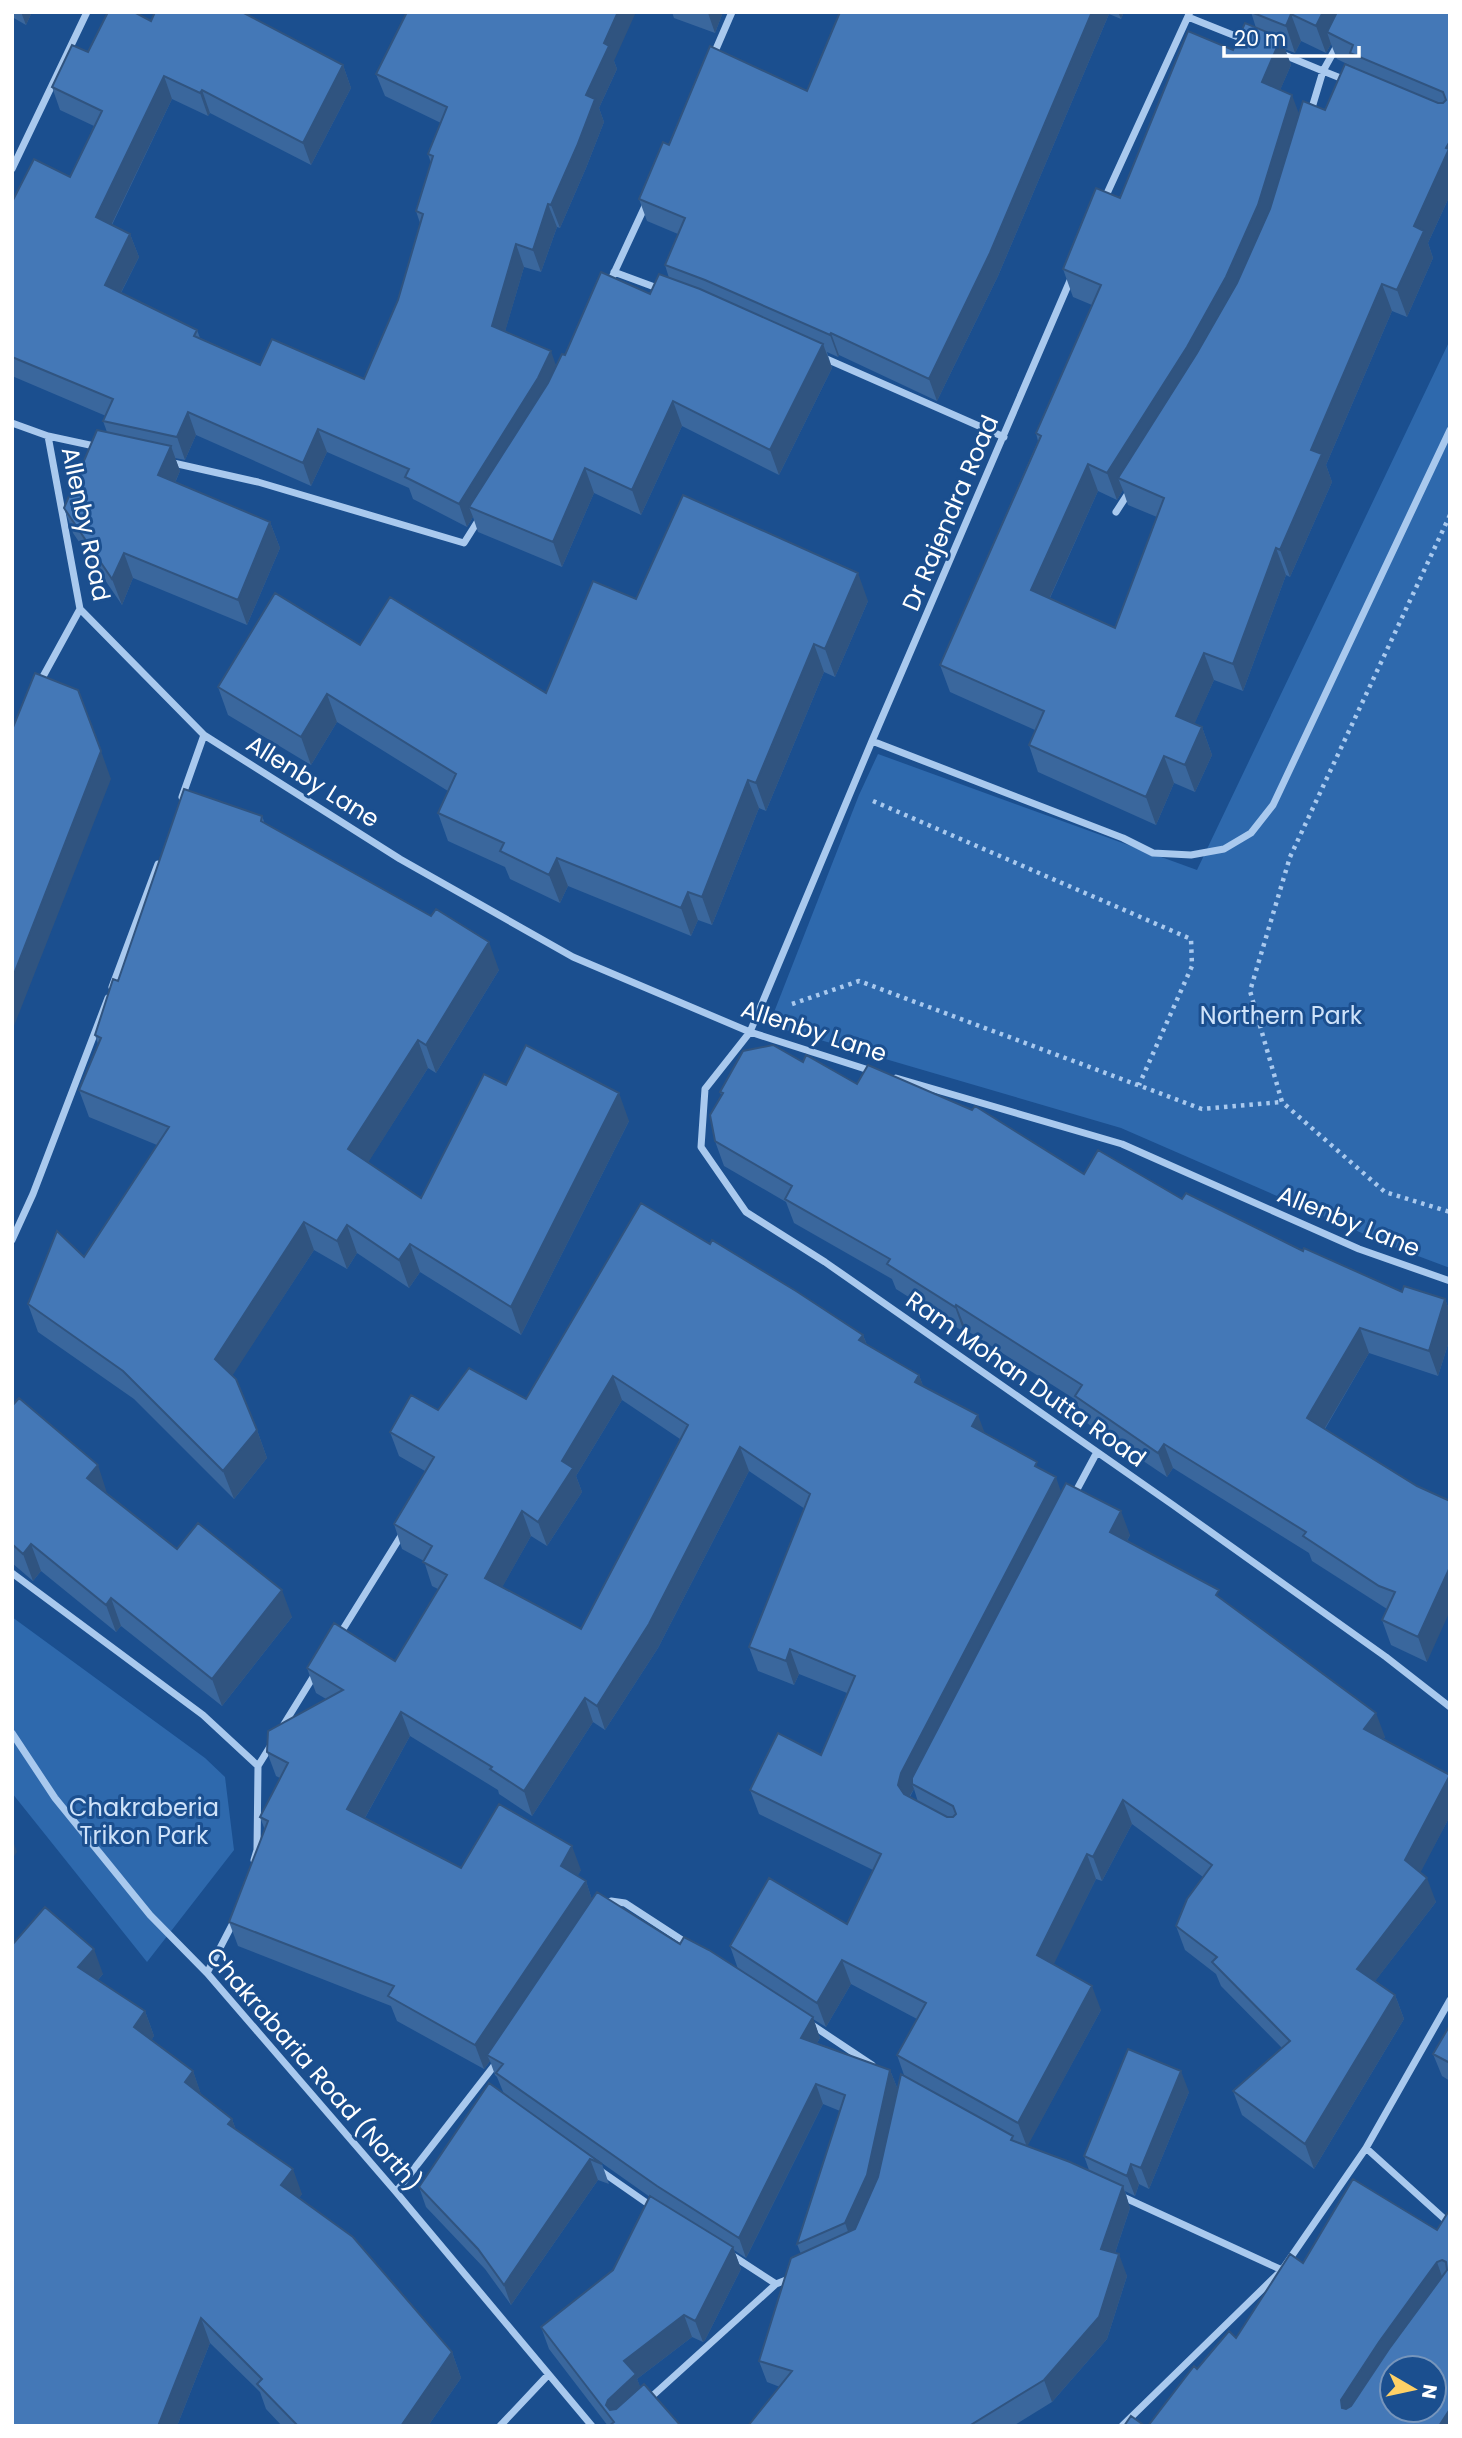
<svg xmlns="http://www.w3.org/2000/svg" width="1462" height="2438" viewBox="0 0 1462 2438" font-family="Poppins,sans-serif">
  <rect width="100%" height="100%" fill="#1b4f8f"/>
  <path fill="#2e69ad" d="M1450,340V1268L1394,1247L1121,1128L769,1025L859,795L878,754L1197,870Z
    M12,1617L205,1758L225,1777L234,1850L147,1962L12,1793Z"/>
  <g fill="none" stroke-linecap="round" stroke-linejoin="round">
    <path stroke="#a9c9ee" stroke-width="4.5" stroke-dasharray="3.5 5" stroke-linecap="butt" d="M1450,515L1290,857L1250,991L1282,1102L1385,1192L1450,1212
      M873,801L1191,939L1192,966L1139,1085
      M792,1004L859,981L1202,1109L1282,1102"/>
    <path stroke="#a9c9ee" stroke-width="7" d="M1188,17L1248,41
      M1282,54L1323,71L1338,44
      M713,56L732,12
      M1311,111L1323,71L1348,81
      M12,169L87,12
      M1104,200L1190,12
      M614,272L660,289
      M1072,276L872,741L750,1032L705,1089L701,1147L746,1212L825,1262L1173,1505L1386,1657L1450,1707
      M608,286L646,204
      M822,357L1004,437
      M12,423L48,436L80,609L204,735L400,859L573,957L750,1032L875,1072
      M48,436L99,447
      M169,462L258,482L464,543L481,516
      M1116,512L1129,492
      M40,682L80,609
      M872,741L1123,838L1153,853L1191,855L1224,849L1251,833L1273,805L1450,430
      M182,797L204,735
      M112,987L158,864
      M896,1078L1122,1144L1359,1249L1450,1281
      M12,1240L33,1194L108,998
      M1074,1495L1097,1452
      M12,1573L203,1715L258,1766L257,1850L254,1860
      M340,1634L404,1531
      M281,1729L315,1674
      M12,1733L55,1798L150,1915L207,1973L396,2192L592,2426
      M258,1766L271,1745
      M604,1905L611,1901L625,1903L688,1944
      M207,1973L234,1921
      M809,2023L872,2065
      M1366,2148L1450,2224
      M598,2169L654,2208
      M396,2192L497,2062
      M1121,2196L1282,2270
      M730,2254L776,2284
      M649,2399L776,2284L791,2278
      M500,2426L548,2375
      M1122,2426L1282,2270L1366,2148L1450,2000"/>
  </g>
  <path fill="#3a679d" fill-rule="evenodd" d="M12,12H32L26,25L12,17Z
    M672,12H723L715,33L674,18Z
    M840,12H1124L1121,19L1109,14L998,276L937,401L839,355L838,357L827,352L832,368L779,475L682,426L641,515L594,493L562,567L478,532L473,517L467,527L413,499L409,488L327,452L311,486L196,435L185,460L175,458L180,471L175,483L270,522L280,548L247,625L133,578L122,605L73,533L64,508L107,432L103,421L106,416L12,376V202L70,177L94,126L60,110L52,87L88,52L151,21L343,65L351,88L311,165L210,113L208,116L172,99L112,225L130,234L139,257L121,293L197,330L200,338L260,365L364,379L398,300L420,223L416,211L431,163L428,154L441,123L385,96L376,74L614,61L617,69L599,108L604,122L586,168L560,228L557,227L541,272L524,267L505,331L556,365L565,355L650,294L669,278L665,265L678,234L647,221L639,199L669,145L807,91Z
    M1251,12H1450V195L1428,243L1433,258L1407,317L1392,311L1326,465L1332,482L1290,577L1286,575L1243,691L1214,680L1194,724L1202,727L1212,755L1195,792L1174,783L1156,825L1038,772L1029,745L1035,730L950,692L940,665L1038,441L1036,433L1092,305L1073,297L1063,269L1233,50L1256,28ZM1301,41L1326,53L1331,44L1337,59L1355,68L1325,110L1299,114L1280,90L1291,65L1285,49L1295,53ZM1123,490L1128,505L1157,517L1115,628L1050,598L1098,491L1117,500Z
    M636,599L868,601L835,677L824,672L766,811L759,808L712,925L698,920L691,936L568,886L560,903L510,879L505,867L448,841L438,813L448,791L337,722L311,765L228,715L218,687L360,645L546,693Z
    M262,816L265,824L499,970L436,1073L428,1068L368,1162L421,1198L506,1085L629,1121L521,1335L420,1272L409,1288L357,1253L347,1269L314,1250L232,1375L257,1430L267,1458L234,1499L134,1399L38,1332L28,1304L84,1257L157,1145L89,1117L79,1090L98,1044L95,1035L118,981Z
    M803,1062L1084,1174L1182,1199L1303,1251L1402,1292L1445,1299L1450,1312V1338L1438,1376L1369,1353L1325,1429L1417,1486L1427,1662L1391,1645L1382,1620L1387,1609L1312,1561L1309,1553L1173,1468L1167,1477L1084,1421L1076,1400L966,1330L964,1332L896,1289L892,1279L794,1223L786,1202L724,1166L715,1141L721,1095L720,1092Z
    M641,1203L863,1335L867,1345L919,1375L923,1386L985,1433L1039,1469L1061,1493L1130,1535L1127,1541L1222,1599L1385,1737L1383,1739L1450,1775V1816L1420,1872L1436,1902L1375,1981L1395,1995L1404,2019L1314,2169L1242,2115L1233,2091L1282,2048L1221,1986L1216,1974L1185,1950L1176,1926L1203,1877L1132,1824L1102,1881L1096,1879L1053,1964L1101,2010L1027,2146L1089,2170L1084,2156L1189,2092L1149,2189L1139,2184L1135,2196L1125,2191L1130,2208L1115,2253L1127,2276L1107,2339L1052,2402L1013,2426H748L780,2387L767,2382L759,2361L801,2254L797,2244L840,2111L823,2104L746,2258L734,2250L741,2269L705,2340L703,2342L692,2337L637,2379L640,2387L681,2426H608L549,2349L541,2327L613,2270L650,2197L504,2094L497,2077L495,2075L490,2061L484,2069L397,2021L391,2006L238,1946L229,1922L265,1830L260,1817L280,1778L276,1776L267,1752L326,1699L316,1693L307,1668L395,1661L438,1589L432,1586L424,1561L402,1549L394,1524L425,1471L399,1456L390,1432L438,1410L526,1399ZM622,1400L680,1439L581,1629L502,1587L531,1536L547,1546L582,1492L576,1476ZM749,1471L805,1509L749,1647L758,1671L794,1685L799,1674L847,1693L821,1755L750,1790L759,1814L873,1870L847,1924L730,1946L738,1969L680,1944L592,1900L586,1881L577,1876L581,1870L461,1868L365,1818L410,1736L498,1790L499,1794L532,1816L593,1722L605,1730L658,1648ZM914,1789L918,1802L910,1797ZM851,1984L917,2019L897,2055L904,2075L898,2090L890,2070L817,2043L820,2038L813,2019L826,2027Z
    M12,1406L107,1493L177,1549L292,1617L222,1706L121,1626L116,1632L41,1571L33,1581L12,1563Z
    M12,1945L103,1974L98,1980L145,2011L154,2036L151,2040L193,2071L201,2095L232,2119L236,2130L302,2194L299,2198L452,2352L461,2378L428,2426H282L266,2409L260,2392L210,2343L177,2426H12Z
    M1450,2025V2081L1442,2076L1433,2054Z
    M489,2083L602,2164L609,2184L598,2180L511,2305L485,2269L426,2207L419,2187Z
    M1450,2209V2426L1197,2369L1236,2338L1303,2263L1437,2230Z"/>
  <path fill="#305480" d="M21,12H32L26,25Z
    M618,12H636L614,61L617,69L599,108L604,122L586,168L560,228L551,205L586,95L604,43Z
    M708,12H723L715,33L708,13Z
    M1092,12H1108L1109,14L998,276L937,401L929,379Z
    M1118,12H1124L1121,19Z
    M1323,12H1348L1327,32L1331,44L1326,53L1316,26Z
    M1291,14L1301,41L1295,53L1286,26Z
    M1281,38L1291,65L1272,109L1262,82Z
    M343,65L351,88L311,165L303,143Z
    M164,76L172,99L104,240L96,217Z
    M202,90L210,113L208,116L200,93Z
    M1292,95L1302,122L1268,232L1197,374L1118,478L1123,490L1117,500L1107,473Z
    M1450,141V195L1428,243L1433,258L1407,317L1397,290L1414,226Z
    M548,204L557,227L541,272L533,250Z
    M130,234L139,257L113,308L105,285Z
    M516,244L524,267L500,349L492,326Z
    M1382,284L1392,311L1326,465L1332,482L1290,577L1280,550L1311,450Z
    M831,333L839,355L838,357L830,335Z
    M823,344L832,368L779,475L770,450Z
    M551,351L559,374L469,507L473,517L467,527L459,504Z
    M673,401L682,426L641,515L632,490Z
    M188,412L196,435L185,460L177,437Z
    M318,429L327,452L311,486L303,463Z
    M171,446L180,471L167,501L158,475Z
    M1088,464L1098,491L1041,617L1031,590Z
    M585,468L594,493L562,567L553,542Z
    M270,522L280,548L247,625L238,600Z
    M1276,548L1286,575L1243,691L1233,664Z
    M124,553L133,578L122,605L112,579Z
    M858,573L868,601L835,677L825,649Z
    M814,644L824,672L766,811L756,783Z
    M1204,653L1214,680L1186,743L1176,716Z
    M327,694L337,722L311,765L301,737Z
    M1202,727L1212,755L1195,792L1185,765Z
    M101,751L111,779L12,1031V979Z
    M1164,756L1174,783L1156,825L1146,797Z
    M748,780L759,808L712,925L702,897Z
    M557,858L568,886L560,903L549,875Z
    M688,892L698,920L691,936L681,908Z
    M489,942L499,970L436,1073L426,1045Z
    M418,1040L428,1068L359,1177L348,1149Z
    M619,1093L629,1121L521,1335L511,1307Z
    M304,1222L314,1250L225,1387L215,1359Z
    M347,1225L357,1253L347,1269L337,1241Z
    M410,1244L420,1272L409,1288L399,1260Z
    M1445,1299L1450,1312V1338L1438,1376L1429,1351Z
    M956,1305L966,1330L964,1332L955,1307Z
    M1360,1328L1369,1353L1316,1443L1307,1418Z
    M863,1335L872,1359L859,1340Z
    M919,1375L928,1399L915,1382Z
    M613,1376L622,1400L576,1476L582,1492L547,1546L538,1522L562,1461Z
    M978,1415L987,1439L972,1426Z
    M257,1430L267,1458L234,1499L223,1471Z
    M1164,1444L1173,1468L1167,1477L1158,1453Z
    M740,1447L749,1471L658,1648L605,1730L597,1706Z
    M98,1465L107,1493L97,1505L87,1478Z
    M1056,1477L1064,1501L912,1784L914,1789L909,1797L907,1809L898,1785L901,1773Z
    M522,1511L531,1536L494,1602L485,1578Z
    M1121,1511L1130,1535L1119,1556L1110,1532Z
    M31,1544L41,1571L33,1581L23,1554Z
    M1450,1567V1611L1427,1662L1418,1637Z
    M282,1590L292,1617L222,1706L212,1679Z
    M111,1598L121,1626L116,1632L106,1605Z
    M790,1649L799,1674L794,1685L786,1661Z
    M585,1698L593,1722L532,1816L524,1791Z
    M401,1712L410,1736L356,1834L347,1809Z
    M1376,1713L1385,1737L1373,1753L1364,1729Z
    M1450,1775V1816L1414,1885L1405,1860Z
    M1123,1800L1132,1824L1102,1881L1093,1857Z
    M12,1838L17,1852L12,1859Z
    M572,1846L581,1870L570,1890L561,1866Z
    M1087,1854L1096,1879L1046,1980L1037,1955Z
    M1427,1878L1436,1902L1366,1993L1357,1969Z
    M586,1881L594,1906L487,2055L490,2061L484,2069L475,2045Z
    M94,1949L103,1974L87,1992L78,1967Z
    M842,1960L851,1984L826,2027L817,2003Z
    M1092,1986L1101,2010L1027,2147L1018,2123Z
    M1395,1995L1404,2019L1314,2169L1305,2144Z
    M145,2011L154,2036L143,2053L134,2027Z
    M813,2017L820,2038L808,2058L801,2038Z
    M890,2070L898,2090L874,2195L852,2243L845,2223Z
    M193,2071L202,2097L185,2082Z
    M1181,2071L1189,2092L1149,2189L1141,2168Z
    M816,2084L823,2104L746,2258L739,2238Z
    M232,2119L241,2144L228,2124Z
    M590,2159L598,2180L511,2305L504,2285Z
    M1131,2164L1139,2184L1135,2196L1127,2176Z
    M293,2169L302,2194L291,2210L281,2185Z
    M1123,2186L1130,2208L1109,2271L1101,2249Z
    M733,2247L741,2269L705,2340L703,2342L695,2321Z
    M1119,2254L1127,2276L1107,2339L1052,2402L1044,2380Z
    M1437,2262L1445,2285L1349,2423L1342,2408L1341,2400L1379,2342Z
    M684,2315L692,2337L637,2379L644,2396L616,2421L606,2405L624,2361Z
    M201,2318L210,2343L177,2426H158Z
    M452,2352L461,2378L428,2426H401Z
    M1450,2409V2426H1439Z"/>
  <path fill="#4478b7" stroke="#305480" stroke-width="2" fill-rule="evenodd" d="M108,12H134L151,21L155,12H242L343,65L303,143L202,90L200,93L164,76L96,217L130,234L105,285L197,330L194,336L260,365L272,339L364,379L398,300L423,214L416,211L433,156L428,154L447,107L376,74L407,12H618L604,43L609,46L586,95L595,99L577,146L551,205L548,204L533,250L516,244L492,326L551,351L538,378L459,504L405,477L409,469L318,429L303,463L188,412L177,437L103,421L113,399L12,357V202L34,159L70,177L102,111L52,87L72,45L88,52Z
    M840,12H1092L990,253L929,379L831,333L830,335L705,280L665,265L685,218L639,199L663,142L669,145L710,46L807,91Z
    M1251,12H1323L1316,26L1291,14L1286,26Z
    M1337,12H1450V141L1446,148L1449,149L1414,226L1424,231L1397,290L1382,284L1311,450L1322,454L1280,550L1276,548L1233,664L1204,653L1176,716L1202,727L1185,765L1164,756L1146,797L1029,745L1044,711L940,665L1041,436L1036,433L1101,285L1063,269L1096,188L1120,198L1188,31L1233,50L1245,23L1281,38L1262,82L1292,95L1258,205L1226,277L1187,347L1107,473L1088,464L1031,590L1115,628L1164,498L1118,478L1197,353L1237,283L1270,209L1303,101L1325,110L1345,64L1438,103H1443L1446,100L1443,92L1350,53L1353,45L1327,32Z
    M601,272L650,294L659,274L700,289L823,344L770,450L673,401L632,490L585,468L553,542L469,507L548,383L562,354L565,355Z
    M97,430L171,446L158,475L270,522L238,600L124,553L112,579L64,508Z
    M683,495L858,573L825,649L814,644L756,783L748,780L702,897L688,892L681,908L557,858L549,875L500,851L504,843L438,813L456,774L327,694L301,737L218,687L275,593L360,645L390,597L546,693L593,581L636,599Z
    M35,673L78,690L101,751L12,979V730Z
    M184,789L262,816L261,821L431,916L436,909L489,942L426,1045L418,1040L348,1149L421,1198L484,1074L506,1085L526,1045L619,1093L511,1307L410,1244L399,1260L347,1225L337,1241L304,1222L215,1359L236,1379L257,1430L223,1471L123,1371L28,1304L57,1231L84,1257L169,1127L79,1090L101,1038L95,1035L113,979L118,981Z
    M773,1045L803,1062L806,1055L857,1084L868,1065L972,1110L975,1106L1084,1174L1098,1150L1182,1199L1186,1193L1303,1251L1304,1248L1402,1292L1404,1286L1445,1299L1429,1351L1360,1328L1307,1418L1417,1486L1450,1501V1567L1418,1637L1382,1620L1395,1592L1379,1586L1303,1536L1306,1532L1164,1444L1158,1453L1075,1396L1082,1385L956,1305L955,1307L887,1264L890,1259L785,1199L792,1186L715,1141L710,1115L723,1093L720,1092L743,1051Z
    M641,1203L710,1244L712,1240L796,1291L863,1335L859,1340L919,1375L915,1382L978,1415L972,1426L1037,1462L1035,1466L1056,1477L901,1773L898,1785L904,1794L947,1817H953L956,1814L953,1806L912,1784V1778L1066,1483L1121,1511L1110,1532L1219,1590L1216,1595L1376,1713L1364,1729L1450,1775L1405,1860L1427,1878L1357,1969L1395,1995L1305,2144L1233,2091L1290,2041L1212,1962L1217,1957L1176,1926L1187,1899L1212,1865L1123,1800L1093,1857L1087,1854L1037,1955L1092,1986L1018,2123L897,2055L926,2003L842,1960L817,2003L730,1946L769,1878L847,1924L881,1854L750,1790L778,1733L821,1755L855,1676L790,1649L786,1661L749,1647L810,1494L740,1447L649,1624L597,1706L585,1698L524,1791L490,1769L492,1767L401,1712L347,1809L461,1868L499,1804L572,1846L561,1866L586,1881L475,2045L388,1996L394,1986L229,1922L268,1821L260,1817L288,1763L267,1752L268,1731L343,1690L307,1668L334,1623L395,1661L447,1575L423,1562L432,1546L394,1524L434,1457L390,1432L411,1395L438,1410L469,1368L526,1399ZM613,1376L688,1425L581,1629L485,1578L522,1511L538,1522L573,1468L562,1461Z
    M19,1398L98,1465L87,1478L177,1549L198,1523L282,1590L212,1679L111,1598L106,1605L31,1544L23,1554L12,1544V1406Z
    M597,1892L680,1944L684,1937L709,1950L813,2017L801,2038L890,2070L867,2175L845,2223L797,2244L845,2095L816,2084L739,2238L657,2186L496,2073L503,2064L487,2055Z
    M45,1907L94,1949L78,1967L145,2011L134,2027L193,2071L185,2082L232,2119L228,2124L293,2169L281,2185L353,2237L452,2352L401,2426H298L257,2384L262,2379L201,2318L158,2426H12V1945Z
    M1450,2025V2063L1433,2054Z
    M1128,2049L1181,2071L1141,2168L1131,2164L1127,2176L1084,2156Z
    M901,2074L1013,2136L1011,2140L1070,2162L1123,2186L1101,2249L1119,2254L1099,2317L1044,2380L969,2426H748L792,2371L759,2361L791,2258L855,2229L878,2177Z
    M489,2083L602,2164L590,2159L504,2285L478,2249L419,2187Z
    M1353,2179L1437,2230L1450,2209V2409L1439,2426H1148L1194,2366L1197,2369L1229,2331L1236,2338L1290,2254L1303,2263ZM1442,2260L1446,2262L1447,2270L1389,2349L1351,2406L1346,2409L1342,2408L1341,2400L1379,2342L1437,2262ZM1392,2368H1434V2410H1392Z
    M650,2196L733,2247L697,2318L695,2321L684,2315L624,2361L636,2374L608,2400L606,2405L610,2410L616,2409L644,2384L681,2426H609L614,2422L541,2327L613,2270Z
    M1131,2416L1145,2426H1124Z"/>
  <g text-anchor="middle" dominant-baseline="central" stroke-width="6" stroke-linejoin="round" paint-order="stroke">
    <g font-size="24" fill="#fff" stroke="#1b4f8f">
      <text transform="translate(950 513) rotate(-67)">Dr Rajendra Road</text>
      <text transform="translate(86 524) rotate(78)">Allenby Road</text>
      <text transform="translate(313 781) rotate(32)">Allenby Lane</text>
      <text transform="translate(814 1031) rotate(18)">Allenby Lane</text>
      <text transform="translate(1349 1221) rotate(22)">Allenby Lane</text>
      <text transform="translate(1026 1379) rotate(35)">Ram Mohan Dutta Road</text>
      <text transform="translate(314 2069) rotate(49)">Chakrabaria Road (North)</text>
    </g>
    <g font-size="24" fill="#cfe3fa" stroke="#1b4f8f">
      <text x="1281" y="1015">Northern Park</text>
      <text x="144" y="1807">Chakraberia<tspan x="144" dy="28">Trikon Park</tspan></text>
    </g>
  </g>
  <rect width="1462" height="2438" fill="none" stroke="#ffffff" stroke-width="28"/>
  <g transform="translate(1413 2389) rotate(99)"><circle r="33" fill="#1b4f8f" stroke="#7695bc" stroke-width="2"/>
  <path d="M0-5L12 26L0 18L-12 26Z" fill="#ffd166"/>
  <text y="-10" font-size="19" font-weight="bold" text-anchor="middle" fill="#ffffff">N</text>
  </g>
  <path d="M1224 46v10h135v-10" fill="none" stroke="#ffffff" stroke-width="3.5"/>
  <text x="1234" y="46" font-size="21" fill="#ffffff" stroke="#1b4f8f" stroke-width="5" paint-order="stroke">20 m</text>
</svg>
